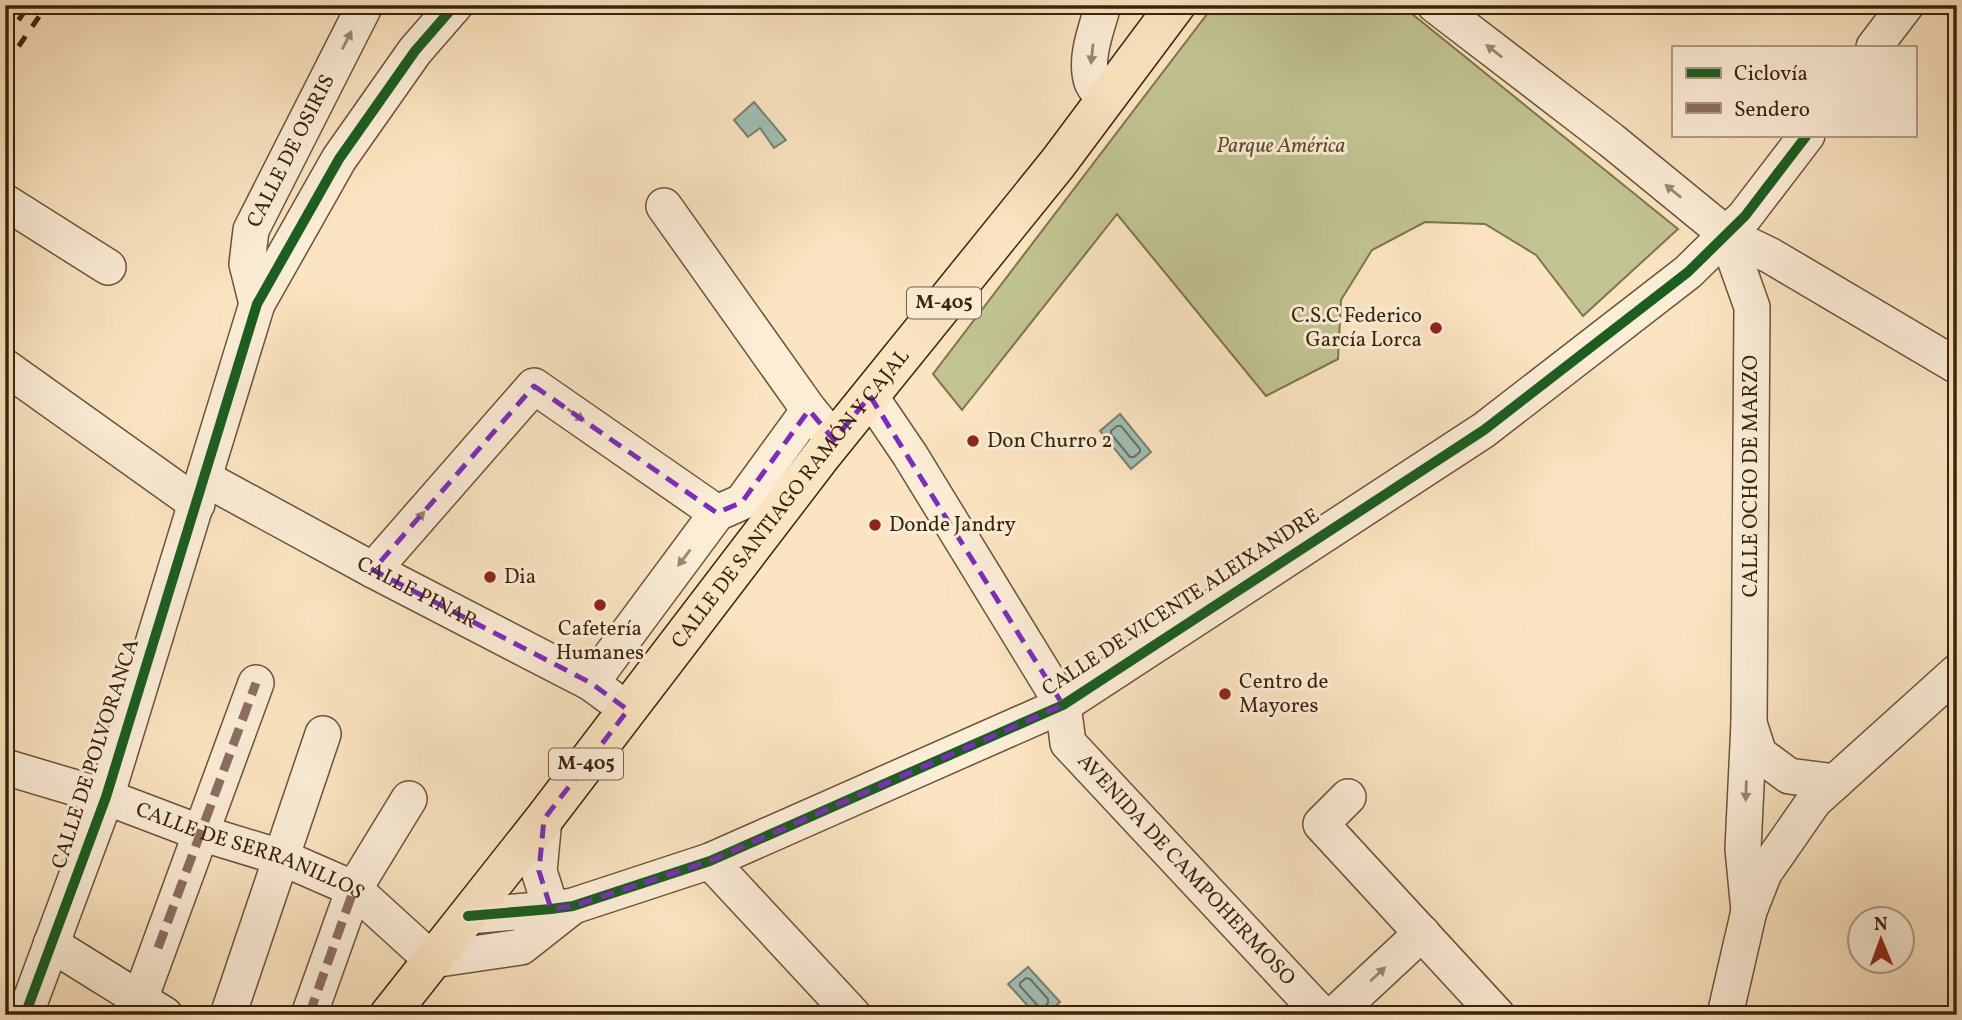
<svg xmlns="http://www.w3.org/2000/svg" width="1962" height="1020" viewBox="0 0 1962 1020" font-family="Vollkorn,serif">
  <rect width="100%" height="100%" fill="#fbe4c1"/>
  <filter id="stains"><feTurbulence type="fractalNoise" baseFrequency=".00286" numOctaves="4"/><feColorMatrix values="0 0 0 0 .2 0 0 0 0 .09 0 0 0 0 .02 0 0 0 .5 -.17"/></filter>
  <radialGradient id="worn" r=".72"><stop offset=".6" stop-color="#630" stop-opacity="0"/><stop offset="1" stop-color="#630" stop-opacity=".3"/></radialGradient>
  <path fill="#c1c491" stroke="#7d744e" stroke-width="2" d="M1214,5H1401L1678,229L1583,316L1536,255L1485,224L1425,222L1372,250L1341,300L1338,359L1266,396L1117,214L962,410L933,374Z"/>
  <path fill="#9fbeb4" stroke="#768070" stroke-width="2" d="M754,102L786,140L774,148L760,128L748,137L734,120Z
    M1120,414L1151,452L1131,469L1100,431Z
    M1028,967L1060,1002L1046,1015H1036L1008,984Z"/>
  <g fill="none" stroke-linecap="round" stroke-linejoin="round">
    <path stroke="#6c7160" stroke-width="2" d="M1117,426H1121L1140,449V452L1134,457H1130L1111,434V431Z
      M1026,978L1030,979L1048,999V1003L1043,1008L1039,1007L1020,986V983Z"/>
    <g stroke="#6a5438" stroke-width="38">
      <g id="minor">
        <path d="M1103,5C1097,28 1084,58 1092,82C1094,88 1101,95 1105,100"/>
        <path d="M1435,5L1611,140L1726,234L1771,256L1957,366"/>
        <path d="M1874,47L1906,5"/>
        <path d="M5,202L108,267"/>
        <path d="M664,206L809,410L834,440"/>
        <path d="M1726,234L1752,307L1749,723L1743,849L1749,911"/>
        <path id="s1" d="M257,304L247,264L251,230L365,5"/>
        <path d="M5,367L197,504"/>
        <path id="s2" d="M870,396L910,455L1063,705L1068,743L1322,1015"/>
        <path id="s3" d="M204,478L373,570L591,683L610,697"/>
        <path d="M717,513L742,502L809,410"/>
        <path d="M373,570L534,386L717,513L591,683"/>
        <path d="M1749,723L1759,754L1789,776L1835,782"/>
        <path id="s4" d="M5,767L106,797L201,833L283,858L354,889L432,960L521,947L573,906"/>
        <path d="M1348,797L1321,824L1497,1015"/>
        <path d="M544,819L539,871L551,909"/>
        <path d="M710,861L853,1015"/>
        <path d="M468,916L551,909L573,906L710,861L1063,705L1484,430L1688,272L1745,216L1807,135"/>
        <path d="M51,944L165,1015"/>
        <path d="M140,999L256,683"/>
        <path d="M25,1015L106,797L257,304L339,159L415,51L455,5"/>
        <path d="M228,1015L323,734"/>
        <path d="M309,1015L354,889L409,799"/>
        <path d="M1334,1015L1422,933"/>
        <path d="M1725,1015L1749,911L1764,873L1814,801L1957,672"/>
      </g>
    </g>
    <g stroke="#39240b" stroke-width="41">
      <g id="major">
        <path id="s5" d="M389,1015L544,819L822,455L1058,163L1176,5"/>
      </g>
    </g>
    <use href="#minor" stroke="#fcedd7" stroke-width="35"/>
    <use href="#major" stroke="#fbe4c1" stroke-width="38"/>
    <path stroke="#39240b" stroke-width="5" stroke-dasharray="12 12" stroke-linecap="butt" d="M5,40L29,5
      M5,66L47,5"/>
    <path stroke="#8d6e63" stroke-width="9" stroke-dasharray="18 9" stroke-linecap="butt" d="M158,948L256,683
      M309,1015L354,889"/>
    <g stroke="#fcedd7" stroke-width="15">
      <path id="cycleway" d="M468,916L551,909L573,906L710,861L1063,705L1484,430L1688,272L1745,216L1807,135
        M25,1015L106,797L257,304L339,159L415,51L455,5"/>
    </g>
    <use href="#cycleway" stroke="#1b5e20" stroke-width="10"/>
  </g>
  <defs><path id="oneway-solid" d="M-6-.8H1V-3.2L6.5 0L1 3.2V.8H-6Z" transform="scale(1.75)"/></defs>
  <g fill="#9a8871">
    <use href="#oneway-solid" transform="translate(347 40) rotate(-63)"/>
    <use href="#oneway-solid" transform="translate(1494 51) rotate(-142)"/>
    <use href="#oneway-solid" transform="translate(1092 54) rotate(96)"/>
    <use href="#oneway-solid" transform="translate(1673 191) rotate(-141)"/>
    <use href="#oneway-solid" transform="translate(576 415) rotate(35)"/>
    <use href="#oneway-solid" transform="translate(418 519) rotate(-49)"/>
    <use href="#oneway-solid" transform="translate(684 558) rotate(127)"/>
    <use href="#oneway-solid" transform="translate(1746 791) rotate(92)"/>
    <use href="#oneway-solid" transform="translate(1378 974) rotate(-43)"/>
  </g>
  <path fill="none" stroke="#7b2cbf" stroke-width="5" stroke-dasharray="14 9" stroke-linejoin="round" d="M534,386L717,513L742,502L809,410L834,440L870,396L1063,705L710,861L573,906L551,909L539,871L544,819L628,710L591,683L373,570Z"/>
  <g fill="#8f2418" stroke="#fcedd7" stroke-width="2.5">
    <circle cx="1436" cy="328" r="7"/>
    <circle cx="973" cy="441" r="7"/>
    <circle cx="875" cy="525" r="7"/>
    <circle cx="490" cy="577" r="7"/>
    <circle cx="600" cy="605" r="7"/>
    <circle cx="1225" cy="694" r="7"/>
  </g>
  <g text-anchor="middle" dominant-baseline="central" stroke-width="6" stroke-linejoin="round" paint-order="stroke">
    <g fill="#fcedd7" stroke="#746048" stroke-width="2">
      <rect x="907" y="287.5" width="74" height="31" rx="5"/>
      <rect x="549" y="748.5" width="74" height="31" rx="5"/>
    </g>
    <g font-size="19" font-weight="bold" fill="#39240b">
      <text x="944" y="303">M-405</text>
      <text x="586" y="764">M-405</text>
    </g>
    <g font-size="21" font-style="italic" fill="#5b4c2c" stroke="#fcedd7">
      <text x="1281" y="146">Parque América</text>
    </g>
    <g font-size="21" fill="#39240b" stroke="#fcedd7">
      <text stroke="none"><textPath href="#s1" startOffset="164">CALLE DE OSIRIS</textPath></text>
      <text transform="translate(1751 476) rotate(-90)">CALLE OCHO DE MARZO</text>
      <text stroke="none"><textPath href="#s5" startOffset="654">CALLE DE SANTIAGO RAMÓN Y CAJAL</textPath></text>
      <text stroke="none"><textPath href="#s3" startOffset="242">CALLE PINAR</textPath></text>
      <text transform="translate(1181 603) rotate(-33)">CALLE DE VICENTE ALEIXANDRE</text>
      <text transform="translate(96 754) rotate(-72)">CALLE DE POLVORANCA</text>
      <text stroke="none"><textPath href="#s4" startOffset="259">CALLE DE SERRANILLOS</textPath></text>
      <text stroke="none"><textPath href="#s2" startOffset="576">AVENIDA DE CAMPOHERMOSO</textPath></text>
    </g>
    <g font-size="21" fill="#39240b" stroke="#fcedd7" text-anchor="start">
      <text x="1422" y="316" text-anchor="end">C.S.C Federico<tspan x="1422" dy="24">García Lorca</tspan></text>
      <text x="987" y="441">Don Churro 2</text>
      <text x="889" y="525">Donde Jandry</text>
      <text x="504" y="577">Dia</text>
      <text x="600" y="629" text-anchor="middle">Cafetería<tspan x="600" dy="24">Humanes</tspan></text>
      <text x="1239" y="682">Centro de<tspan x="1239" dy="24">Mayores</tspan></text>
    </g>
  </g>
  <rect width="1962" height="1020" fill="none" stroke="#fbe4c1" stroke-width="28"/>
  <rect x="7" y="7" width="1948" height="1006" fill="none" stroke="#39240b" stroke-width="3.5"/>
  <rect x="14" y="14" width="1934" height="992" fill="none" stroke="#39240b" stroke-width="2"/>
  <rect x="1672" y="46" width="245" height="91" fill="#fcedd7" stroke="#ae9d85" stroke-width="2"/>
  <rect x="1686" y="68" width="35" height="10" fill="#1b5e20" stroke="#ae9d85" stroke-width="2"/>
  <text x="1734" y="80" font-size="21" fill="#39240b">Ciclovía</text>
  <rect x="1686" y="103" width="35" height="10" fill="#8d6e63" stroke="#ae9d85" stroke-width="2"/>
  <text x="1734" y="116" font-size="21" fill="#39240b">Sendero</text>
  <g transform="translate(1881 940) rotate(359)"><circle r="33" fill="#fcedd7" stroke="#ae9d85" stroke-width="2"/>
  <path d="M0-5L12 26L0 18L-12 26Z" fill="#8f2418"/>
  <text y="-10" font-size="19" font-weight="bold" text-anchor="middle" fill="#39240b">N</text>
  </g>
  <rect width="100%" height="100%" filter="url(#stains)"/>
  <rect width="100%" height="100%" fill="url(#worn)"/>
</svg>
